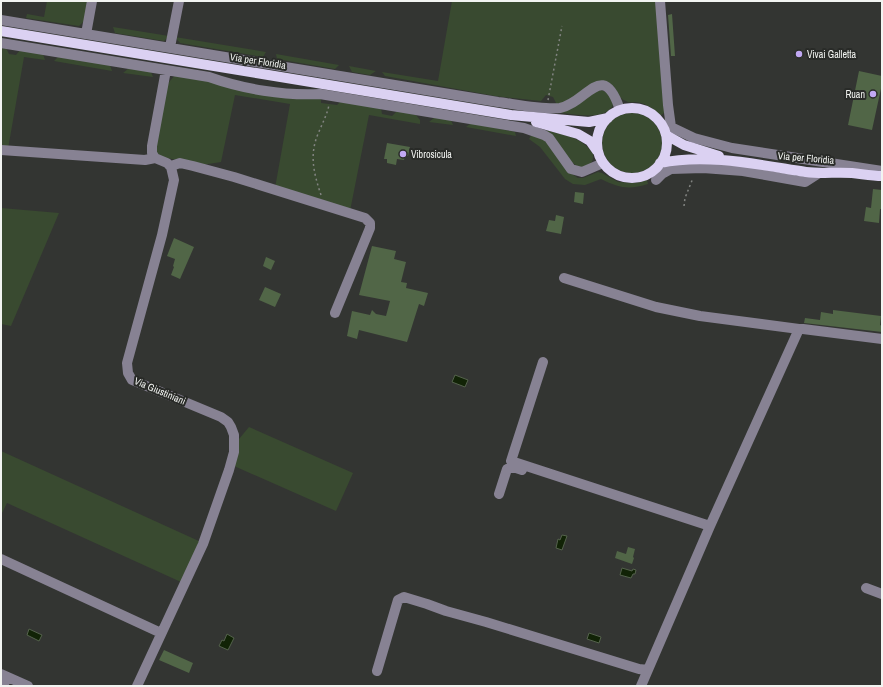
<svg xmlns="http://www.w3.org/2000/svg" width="883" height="687" viewBox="0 0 883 687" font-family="'Archivo Narrow',sans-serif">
  <rect width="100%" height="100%" fill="#333532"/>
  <path fill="#394a30" d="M47,1H89L84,21L79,26L26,18L27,14L44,17Z
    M452,1H657L667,108L664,113L660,116C653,108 646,103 635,102C632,102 628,103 626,101C615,97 619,85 606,82L568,102L557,105L553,97L546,95L541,101L495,96L385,76L382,72L438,81Z
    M113,27L169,36L164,41L115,33Z
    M175,37L266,52L263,57L180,43Z
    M1,47L6,48L9,54L16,55L20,50L43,54L45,60L24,57L8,149L1,148Z
    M276,54L339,65L335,69L277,59Z
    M58,57L110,65L112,71L54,61Z
    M349,66L376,71L370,75L352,72Z
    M129,68L151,72L153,77L123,73Z
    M175,75L209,80L222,86L296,99H321V103L337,105L340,102L381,108L382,114L392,116L397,111L416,115L420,120V124L369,115L350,211L275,188L290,104L235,95L221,162L202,165L182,160L163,158L158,155L155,148L165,87Z
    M601,90L609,93L613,105C606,121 574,114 561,113L595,91Z
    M602 143a30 30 0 1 1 60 0a30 30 0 1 1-60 0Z
    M435,117L451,120L453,125L429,122Z
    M471,123L515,132L516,136L466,127Z
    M546,130C565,136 581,136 593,154C594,163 589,165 582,168C566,163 558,141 546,130Z
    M532,134L547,142L572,174L578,178H583L598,172L602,173L618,182L636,183L647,180L648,184C629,190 619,188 601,179L585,185L573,184L565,179L540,147L529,139Z
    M1,208L59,213L11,326L1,324Z
    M249,427L353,473L336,511L234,466L239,439Z
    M1,451L201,542L181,582L7,503L1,515Z"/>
  <path fill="#112306" stroke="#54624c" d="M455,375L468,380L465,387L452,382Z
    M562,535L567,536L562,550L556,548L558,539L560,540Z
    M622,568L632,571L633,569L636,570L635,574H633L631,578L620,575Z
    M29,629L42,635L39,641L27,635Z
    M589,633L601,637L599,643L587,639Z
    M227,634L234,638L228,650L219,646L222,640L224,641Z"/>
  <path fill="#516647" d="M672,14L675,56H671L668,15Z
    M859,71L882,76V84L872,130L848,125Z
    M387,143L410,147L408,156H405L404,160L397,159L396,165L387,163V159H384Z
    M873,189L882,190V209H880L879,223L864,221L866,207L871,208Z
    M575,192L584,193L583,204L574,202Z
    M556,215L564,217L561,234L546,231L549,220L555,221Z
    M174,238L194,247L180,279L171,275L174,267L173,266L175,259L167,256Z
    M372,246L396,251L394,259L406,262L401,282L407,283L406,288L428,293L424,306L419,304L407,342L359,330L357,339L347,336L352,311L370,315L372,310L376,314L386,316L390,301L359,295Z
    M266,257L275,261L271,270L263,266Z
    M265,287L281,294L275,307L259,300Z
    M833,310L881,316L880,325L882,326V332L804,323L805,318L820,320L821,312L833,314Z
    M628,547L635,549L633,557L634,558L632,564L615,558L617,551L626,554Z
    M164,650L193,663L189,673L159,660Z"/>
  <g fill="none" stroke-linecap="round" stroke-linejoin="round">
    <path stroke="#828481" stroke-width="1.5" stroke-dasharray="2 3" stroke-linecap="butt" d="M548,100L562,26
      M321,195C314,174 309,155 318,134C322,124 327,115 329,105
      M684,206L685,198L693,178"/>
    <path stroke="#878293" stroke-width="10" d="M660,1L668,105L671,127L694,138L732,148L882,171
      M1,20L498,102C514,104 544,110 560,108C587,103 603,58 620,110
      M86,34L92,1
      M1,43L209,77C243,89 284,96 320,94L524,128L544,135L549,138L571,169L582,172L603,163
      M170,47L179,1
      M1,150L145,160L155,158
      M171,167L174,165L180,163L193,166L234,177L365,218L370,223V228L335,313
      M656,180L662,174L671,169L703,168L743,171L805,182L819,173
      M564,278L656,307L700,316L799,329
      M543,362L511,461L710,526
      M499,494L507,469L513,467L522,470
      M1,559L161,633
      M866,588L882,594
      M377,671L398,600L404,597L427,604L446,611L486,622L639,669L648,670
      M1,674L28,686
      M3,686L7,677
      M137,686L203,544L229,470L234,452V435L231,427L228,422L221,417L132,380L128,373L127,363L162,235L174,180L171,167L167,163L155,158L152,153V146L166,70
      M641,686L710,526L799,329H803L882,339"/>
    <path stroke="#dbd1f2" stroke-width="10" d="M1,31L511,115L589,122L608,118
      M597 143a35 35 0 1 1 70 0a35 35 0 1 1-70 0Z
      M536,122L578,134L590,141L597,151
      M666,135L684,145L719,156
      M660,163C707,153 760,165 806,172C821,174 836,172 852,173C862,174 872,176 882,176"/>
  </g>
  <g fill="#c1a8f3" stroke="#292b28" stroke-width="1.5">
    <circle cx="799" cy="54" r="4"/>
    <circle cx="873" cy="94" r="4"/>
    <circle cx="403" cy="154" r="4"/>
  </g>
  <g text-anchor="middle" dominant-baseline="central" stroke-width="4" stroke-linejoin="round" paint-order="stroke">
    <g font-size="10" fill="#f2f4f1" stroke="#292b28" text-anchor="start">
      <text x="807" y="54">Vivai Galletta</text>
      <text x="865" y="94" text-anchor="end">Ruan</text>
      <text x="411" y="154">Vibrosicula</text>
    </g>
    <g font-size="10" fill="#f2f4f1" stroke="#292b28">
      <text transform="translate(258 61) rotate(9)">Via per Floridia</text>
      <text transform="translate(806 158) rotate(5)">Via per Floridia</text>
      <text transform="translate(160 391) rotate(23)">Via Giustiniani</text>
    </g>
  </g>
  <rect width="883" height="687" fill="none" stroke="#f2f4f1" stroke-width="4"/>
</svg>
